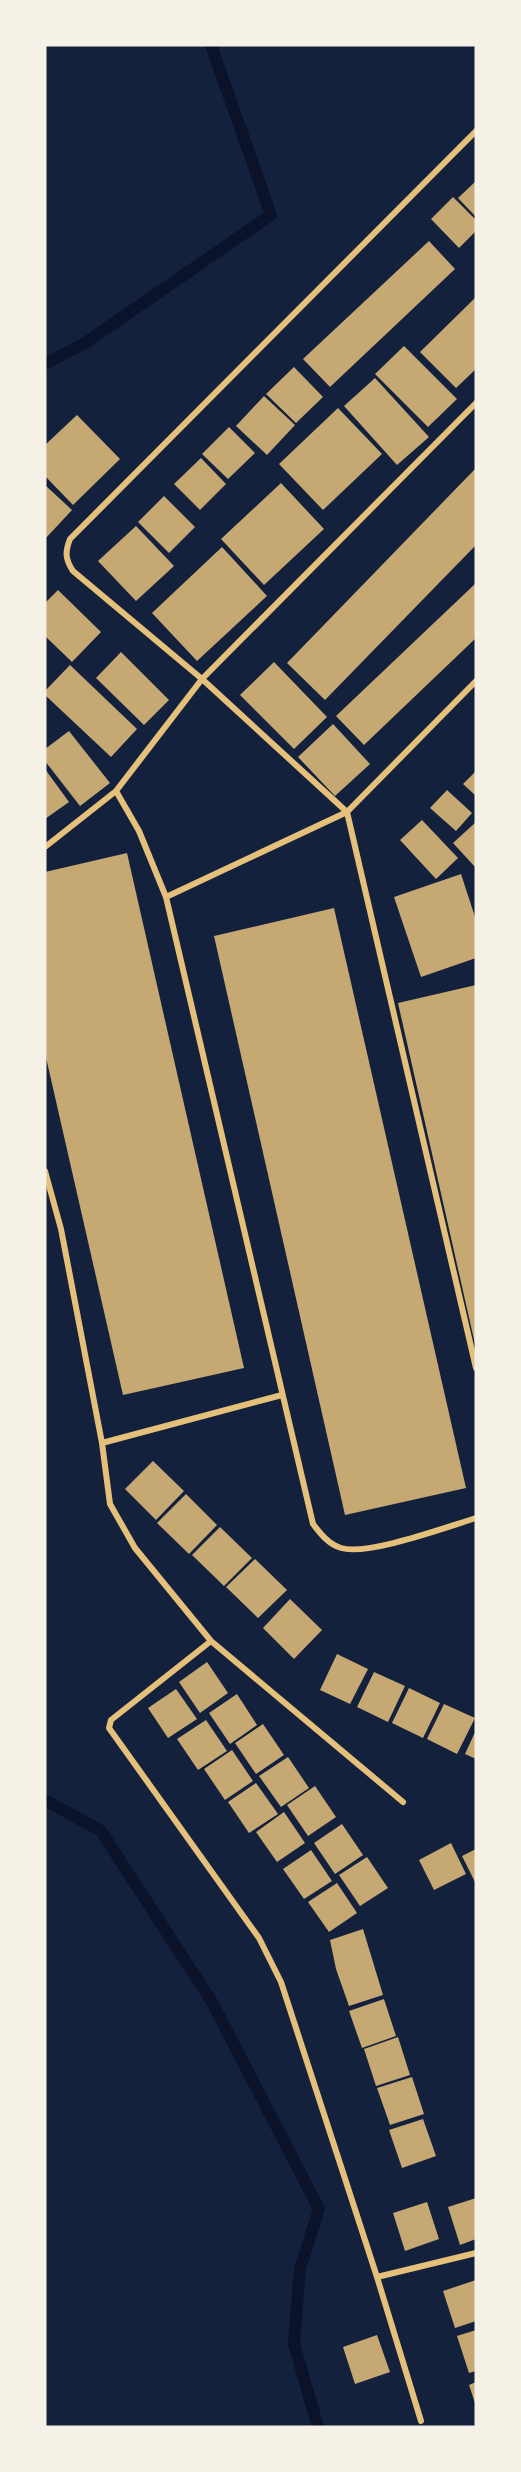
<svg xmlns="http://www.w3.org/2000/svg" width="521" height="2472" viewBox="0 0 521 2472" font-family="Raleway,sans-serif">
  <rect width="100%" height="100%" fill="#14213d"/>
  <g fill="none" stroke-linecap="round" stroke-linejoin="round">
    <path stroke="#0b132b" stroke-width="12" d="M45,364L85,343L271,215L211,45
      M45,1800L101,1831L212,2002L319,2209L300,2269L294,2344L318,2427"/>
  </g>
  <path fill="#c6a872" d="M476,181V217L458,198Z
    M453,197L476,220V231L459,248L431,219Z
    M429,241L455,269L330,387L303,359Z
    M476,297V369L456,388L420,352Z
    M404,346L457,399L428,427L375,374Z
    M294,367L323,397L296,423L266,394Z
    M375,378L429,437L397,465L344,406Z
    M264,396L295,425L267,455L236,426Z
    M338,408L382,454L323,510L279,464Z
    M77,415L120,459L73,505L45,476V445Z
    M229,427L255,453L228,479L202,454Z
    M201,458L226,484L200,510L174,484Z
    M476,468V545L325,700L287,663Z
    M281,483L324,529L264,585L221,539Z
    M45,485L72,510L45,539Z
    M164,496L195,527L169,553L138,522Z
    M136,526L174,566L136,601L98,561Z
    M222,547L267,596L197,661L152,613Z
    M476,583V638L364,745L336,716Z
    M58,590L101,632L72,662L45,636V603Z
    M121,652L169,700L144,725L96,678Z
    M274,662L327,717L294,749L240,695Z
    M70,665L137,729L111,757L45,695V691Z
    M333,724L370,764L335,796L298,757Z
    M69,731L110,783L80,806L45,761V749Z
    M45,769L69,802L45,819Z
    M476,771V796L463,784Z
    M447,790L472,813L456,831L430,808Z
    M422,820L458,858L436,879L400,840Z
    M476,822V868L453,843Z
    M127,853L244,1368L123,1395L45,1053V872Z
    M461,874L476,920V958L421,977L394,897Z
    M334,908L466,1488L345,1515L214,936Z
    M476,985V1344H475L398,1003Z
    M153,1461L184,1491L156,1520L125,1489Z
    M186,1494L217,1525L189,1554L157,1523Z
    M220,1527L252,1558L224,1586L192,1555Z
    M255,1559L287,1590L258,1618L226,1587Z
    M290,1599L322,1630L294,1659L263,1628Z
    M337,1654L368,1669L350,1704L320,1690Z
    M207,1662L228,1693L200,1713L179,1682Z
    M374,1672L405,1686L388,1722L357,1707Z
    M409,1688L440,1703L423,1738L392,1723Z
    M176,1689L197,1719L168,1738L148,1708Z
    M237,1694L257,1725L230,1744L209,1713Z
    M444,1704L475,1718L457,1754L427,1739Z
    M206,1720L227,1751L198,1770L177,1739Z
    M263,1724L284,1755L256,1774L235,1743Z
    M476,1730V1759L465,1754Z
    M232,1750L253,1781L225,1800L204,1769Z
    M288,1757L309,1788L281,1807L259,1776Z
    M256,1783L278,1814L249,1833L228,1802Z
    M315,1786L336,1817L308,1836L287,1805Z
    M284,1812L305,1843L277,1862L256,1832Z
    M342,1824L363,1855L335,1874L314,1843Z
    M451,1843L466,1874L434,1890L419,1860Z
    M476,1849V1884L462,1856Z
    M311,1850L332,1881L304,1899L283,1869Z
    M367,1857L388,1888L360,1906L339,1875Z
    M337,1883L357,1913L329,1932L308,1902Z
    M363,1929L383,1995L349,2006L336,1969L330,1940Z
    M384,1999L396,2036L362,2048L349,2011Z
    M398,2037L410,2075L376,2086L364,2049Z
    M412,2077L424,2114L390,2125L377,2088Z
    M423,2119L436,2156L402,2168L389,2130Z
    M476,2198V2239L460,2245L448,2207Z
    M427,2202L439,2239L405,2251L393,2213Z
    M476,2280V2321L455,2328L443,2291Z
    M476,2330V2371L469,2373L457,2336Z
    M377,2335L390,2372L355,2384L343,2347Z
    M476,2382V2406L469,2385Z"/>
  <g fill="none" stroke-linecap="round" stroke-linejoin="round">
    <path stroke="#e5c07b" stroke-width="6" d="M476,131L70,539C65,552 65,559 73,571L202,679L347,812L476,1368
      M116,791L139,831L166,897L313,1524C321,1534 328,1544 341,1548C368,1556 446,1527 476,1518
      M45,847L116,791L202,679L476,403
      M166,897L347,812L476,681
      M45,1171L61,1229L102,1443L110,1504L135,1548L211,1641L403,1802
      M102,1443L282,1395
      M211,1641L111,1720L109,1728L259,1938L281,1982L377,2277L421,2421
      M377,2277L476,2253"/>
  </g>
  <rect width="521" height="2472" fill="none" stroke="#f6f1e7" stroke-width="93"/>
</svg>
